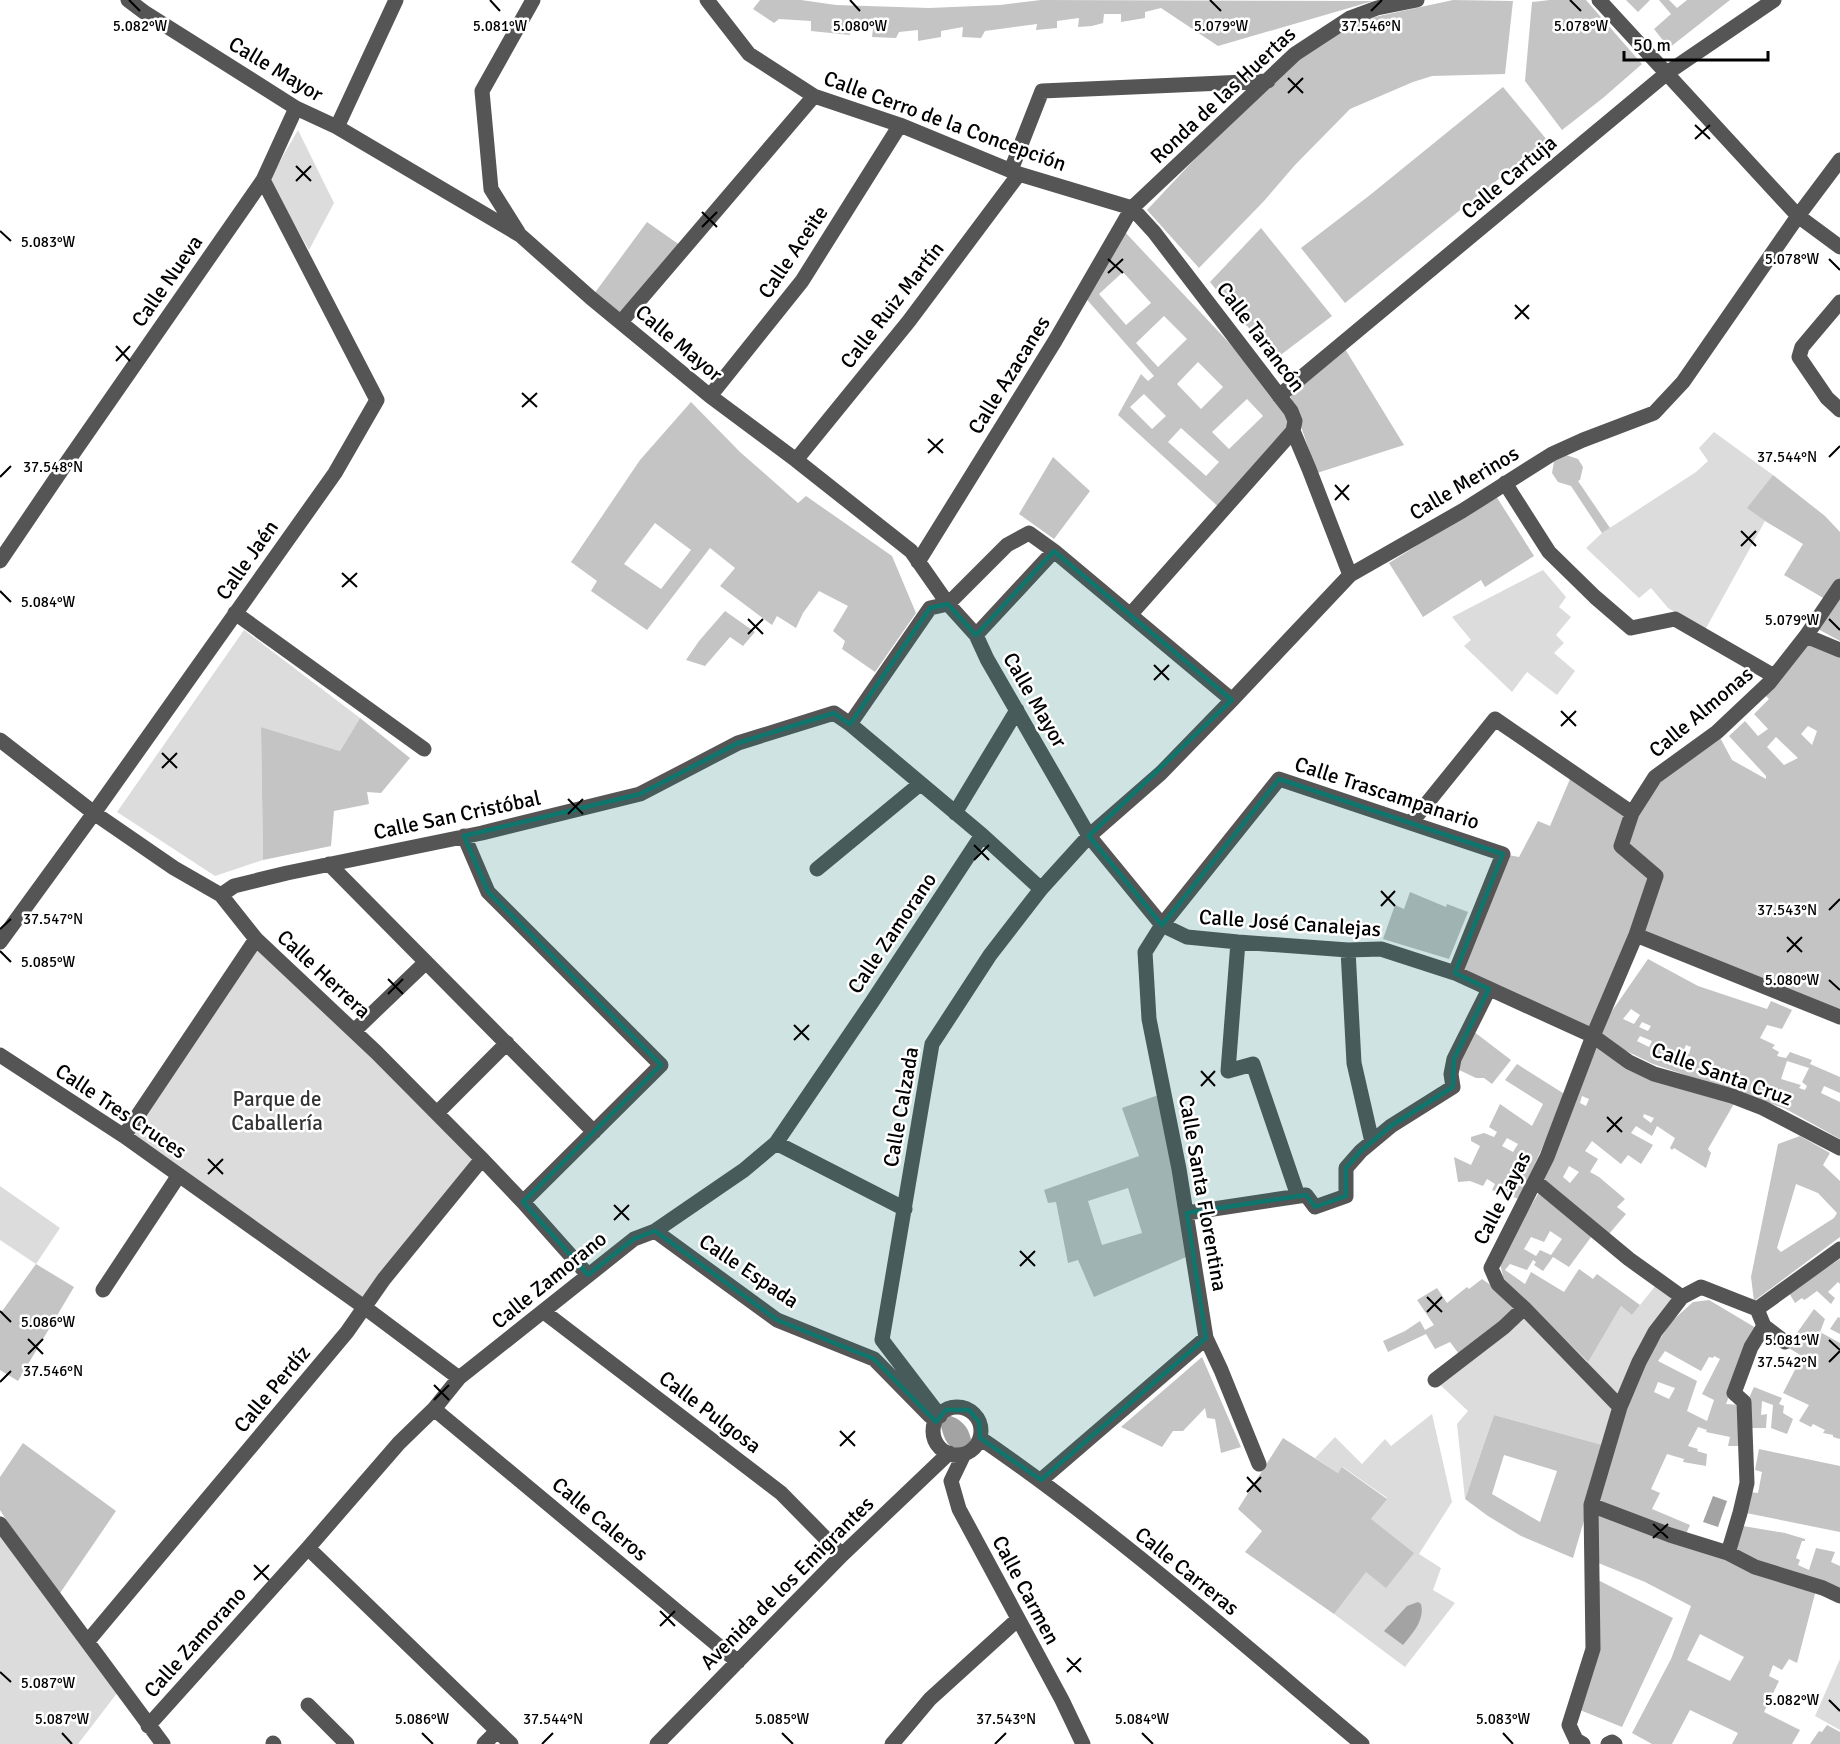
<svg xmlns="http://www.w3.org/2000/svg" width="1840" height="1744" viewBox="0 0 1840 1744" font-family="Signika,sans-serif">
  <rect width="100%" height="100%" fill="#fff"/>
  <path fill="#dcdcdc" d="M298,130L334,203L309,250L269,180Z
    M1714,432L1773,475L1748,508L1765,521L1705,630L1668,608L1651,588L1639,598L1586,548L1602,533L1696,472L1708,461L1699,448Z
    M1543,570L1566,597L1559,607L1571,617L1556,635L1564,643L1554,653L1575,671L1557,695L1527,672L1512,692L1464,646L1471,640L1452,617Z
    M244,630L360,718L340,751L261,727L263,860L215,876L117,812Z
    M256,939L482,1159L364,1307L124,1136Z
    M0,1186L60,1228L36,1264L0,1240Z
    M1660,1280L1682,1297L1672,1309L1606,1446L1494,1415L1465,1499L1457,1424L1468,1411L1435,1380L1524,1308L1583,1369L1621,1306L1632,1315Z
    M1432,1414L1452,1502L1419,1554L1441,1568L1433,1590L1455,1603L1405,1667L1334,1614L1371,1519L1387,1498L1343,1467L1338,1473L1315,1458L1335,1437L1362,1464L1385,1439L1391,1446Z
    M0,1525L121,1688L78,1744H0Z
    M1840,1659V1730L1815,1716Z"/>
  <path fill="#a3a3a3" d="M948,1415C961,1419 968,1426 971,1439C969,1445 967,1448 961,1449C946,1451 943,1433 940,1423L944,1418Z
    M1713,1496L1727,1501L1718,1527L1703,1522Z
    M1418,1602L1421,1604C1425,1620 1413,1633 1403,1645L1384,1631L1407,1606Z"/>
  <path fill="#c4c4c4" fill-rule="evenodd" d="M760,0H801L836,5L929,8L1000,5L1041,0L1373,1L1218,46L1161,8L1145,12V18L1121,22V14H1104L1103,23L1092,26L1078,27L1079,18L1057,21V28L1036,30L1037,24L985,31L981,38L962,37L963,27L941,31V37L918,41V30L899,32L896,38L872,37L873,29L850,28V35L811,31V21L779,19L774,23L753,9Z
    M1453,0L1513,1L1505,74L1432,76L1413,82L1350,109L1295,165L1264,201L1199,268L1147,210L1268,81L1347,23Z
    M1550,0H1586L1642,64L1603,98L1562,130L1525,81L1532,2Z
    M1626,0H1650L1638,12Z
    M1659,0H1669L1677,8L1687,0H1730L1669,48L1654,29L1671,14Z
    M1503,87L1547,140L1345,303L1301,248L1370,195Z
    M647,222L684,248L621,322L591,298Z
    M1261,228L1332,316L1278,357L1239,318L1210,282Z
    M1124,231L1279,396L1293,431L1223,511L1118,415L1141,374L1148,381L1154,376L1082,294ZM1123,272L1151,303L1126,325L1099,294ZM1164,316L1187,339L1158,367L1136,343ZM1198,362L1223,387L1201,409L1177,384ZM1144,394L1166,416L1152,429L1130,407ZM1247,399L1263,416L1229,449L1212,432ZM1181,428L1219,462L1206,476L1168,442Z
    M1342,344L1404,445L1317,473L1288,389Z
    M691,402L740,452L798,503L806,496L892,556L916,613L875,672L842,649L845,641L833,631L848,606L819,591L803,613L796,628L777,616L772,625L720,586L735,568L710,548L647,630L591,591L597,581L571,562L640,460ZM655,523L691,550L661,589L624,564Z
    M1566,455L1578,459L1583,467L1580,480L1578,481L1610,528L1602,533L1571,486L1558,482L1552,473L1554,461Z
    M1053,457L1090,491L1054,539L1019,514Z
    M1773,475L1825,516L1840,532V578L1825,599L1784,575L1803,544L1765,521L1747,508Z
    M1496,496L1534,556L1485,587L1481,580L1423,617L1389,563Z
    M1840,595V641L1818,629Z
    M725,611L755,632L743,646L730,637L705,666L686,660L699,641Z
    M1805,641L1840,657V1017L1636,935L1593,1036L1455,973L1503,854L1519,857L1538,821L1550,826L1573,772L1632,813L1655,777L1717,732L1732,760L1766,779V776L1729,736L1745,721L1758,736L1768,729L1754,714L1769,699L1766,696ZM1808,726L1817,731L1812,745L1801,734ZM1776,737L1798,758L1784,765L1767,747Z
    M360,718L410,758L381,793L367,792L369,804L334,811L331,846L263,860L261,727L340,751Z
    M1410,892L1446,907L1447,904L1468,912L1449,959L1383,939L1395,905L1404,909Z
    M1648,959L1698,986L1767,1009L1771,1001L1792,1010L1782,1029L1767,1025L1760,1038L1775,1045L1772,1048L1779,1052L1777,1056L1786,1058L1790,1052L1812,1060L1810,1064L1840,1077V1093L1824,1086L1821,1093L1840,1102V1139L1784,1108L1653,1064L1598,1037L1612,1011ZM1631,1009L1640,1015L1634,1024L1623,1019ZM1642,1022L1651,1026L1648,1031L1639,1027ZM1640,1036L1652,1041L1649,1047L1637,1041ZM1686,1045L1691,1047L1689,1054L1686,1052L1683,1056L1676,1053L1678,1047L1684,1050ZM1787,1061L1809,1068L1802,1082L1807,1086L1805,1090L1799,1088L1801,1085L1781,1079Z
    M1473,1031L1511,1060L1492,1084L1484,1078H1476L1455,1068Z
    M1597,1047L1735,1102L1708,1149L1711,1153L1706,1168L1674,1148L1672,1150L1670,1148L1675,1138L1657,1126L1652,1136L1636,1126L1631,1133L1653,1145L1641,1164L1628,1155L1621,1164L1592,1141L1585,1151L1598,1159L1590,1172L1599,1177L1625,1199L1617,1207L1626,1214L1609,1234L1541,1179ZM1582,1096L1589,1099L1586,1106L1580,1103ZM1644,1114L1654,1118L1651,1123L1643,1117ZM1569,1166L1579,1172L1570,1183L1563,1177Z
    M1517,1064L1566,1095L1519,1199L1492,1190L1495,1184L1487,1179L1483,1186L1470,1181L1458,1182L1454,1157L1471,1165L1480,1146L1471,1141V1137L1484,1133L1494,1137L1497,1132L1489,1127L1500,1104L1532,1126L1543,1104L1505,1080ZM1507,1138L1518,1144L1513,1152L1502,1146Z
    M1164,1093L1193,1254L1094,1297L1078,1260L1068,1263L1056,1202L1048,1203L1044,1190L1139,1156L1122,1108ZM1128,1188L1142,1233L1102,1245L1088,1201Z
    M1800,1136L1830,1153L1823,1165L1840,1181V1237L1754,1301L1751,1277L1778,1144ZM1796,1184L1818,1193L1837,1213L1834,1218L1781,1252L1777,1248Z
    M1541,1189L1594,1233L1569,1267L1553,1257L1543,1271L1534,1265L1536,1262L1533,1260L1527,1270L1510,1264L1505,1270L1525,1284L1531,1272L1564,1292L1579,1269L1593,1279L1597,1274L1640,1305L1632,1315L1621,1306L1588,1362L1524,1299L1505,1285L1499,1259ZM1550,1231L1562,1239L1551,1255L1540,1250L1536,1256L1524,1249L1531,1237L1544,1242Z
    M1840,1259V1284L1838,1282L1828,1292L1835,1298L1831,1304L1817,1291L1806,1299L1804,1300L1802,1298L1795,1303L1789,1293Z
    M36,1264L74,1287L18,1381L0,1370V1314Z
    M1482,1279L1492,1286L1514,1308L1497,1324L1459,1354L1450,1342L1435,1349L1426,1334L1388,1352L1383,1341L1405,1331L1420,1321L1425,1330L1434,1325L1417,1300L1437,1288L1447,1303L1467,1287L1469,1289Z
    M1709,1300L1756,1328L1726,1404L1740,1405L1741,1446H1728L1730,1437L1706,1432L1707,1430L1698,1427L1688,1446L1698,1449L1697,1451L1707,1454L1706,1466L1683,1462L1684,1459L1667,1454L1651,1489L1660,1493L1652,1509L1690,1525L1685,1536L1597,1499L1616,1435L1648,1357L1672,1321L1693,1302ZM1665,1351L1701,1371L1709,1357L1713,1358L1714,1356L1720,1359L1702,1394L1714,1400L1707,1421L1687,1411L1697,1381L1658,1361ZM1658,1382L1675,1388L1669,1399L1654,1392Z
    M1814,1309L1825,1319L1820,1332L1840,1343V1439L1833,1437V1435L1823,1433L1825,1430L1813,1424L1811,1427L1799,1421L1809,1405L1783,1393L1802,1356L1787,1347Z
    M1838,1317L1840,1318V1334L1830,1329Z
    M1202,1357L1241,1447L1221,1453L1215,1419L1207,1418L1205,1408L1183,1431H1173L1162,1447L1121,1427Z
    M1754,1387L1782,1398L1779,1404L1784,1406L1783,1413L1793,1419L1787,1434L1771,1428L1773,1405L1762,1401L1761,1415L1767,1414L1766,1428H1749V1398Z
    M1494,1415L1606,1446L1573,1558L1521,1536L1488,1516L1465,1499ZM1504,1455L1557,1471L1540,1522L1492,1494Z
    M1283,1438L1338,1473L1342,1467L1387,1499L1371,1519L1414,1553L1386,1588L1366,1572L1334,1614L1245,1552L1262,1531L1238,1509Z
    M23,1443L116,1511L56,1599L0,1510V1477Z
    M1759,1449L1840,1466V1532L1746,1513L1750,1492L1758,1493L1762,1472L1755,1470Z
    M1591,1505L1817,1586L1797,1663L1789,1659L1782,1670L1773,1665L1769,1676L1779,1681L1764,1712L1800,1730L1792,1744H1732L1738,1733L1690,1710L1672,1744H1652L1632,1733L1671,1659L1691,1606L1645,1582L1591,1560ZM1700,1634L1744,1657L1730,1681L1687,1660Z
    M1743,1526L1785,1533L1805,1539V1541H1802L1796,1558L1800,1560L1798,1565L1809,1570L1816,1548L1835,1552L1831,1562L1840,1566V1591L1735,1555Z
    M1592,1577L1673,1618L1622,1727L1575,1708L1592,1616Z
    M1827,1725L1840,1732V1744H1810L1819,1731L1822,1732Z"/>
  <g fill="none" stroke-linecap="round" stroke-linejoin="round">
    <path stroke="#555" stroke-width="15" d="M128,0L144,12L296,108L337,127L520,235L591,298L710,396L796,460L911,551L948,604L976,635L987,659L1089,836L1162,925L1187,937L1238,942L1348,950L1381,949L1455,973L1593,1036L1629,1062L1654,1074L1732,1096L1763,1108L1840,1148
      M707,0L749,54L814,96L900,125L1019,174L1132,208
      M1599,0L1798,216L1840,247
      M337,127L396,0
      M1011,170L1042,91L1268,81
      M1132,208L1154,232L1291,411L1295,421L1293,431L1309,469L1350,575
      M518,232L491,189L482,91L533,0
      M1840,302L1802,347L1799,357L1827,398L1840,410
      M621,322L814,96
      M710,396L802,281L900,125
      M1279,396L1667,73L1774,0
      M796,460L909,321L1019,174
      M1505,483L1549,552L1595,597L1631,628L1675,619L1774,676
      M1054,551L1232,700
      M0,561L65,465L263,180L296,108
      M918,562L1055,341L1132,208L1295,54L1350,18L1377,8L1417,0
      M235,613L424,749
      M1130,615L1293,431
      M1806,636L1840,650
      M850,724L982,835L1041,889
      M0,740L94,813L174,868L221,895L256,939L376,1052L482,1159L523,1202L588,1275
      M955,813L1017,710
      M1411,823L1495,719L1632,813
      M464,836L488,892L661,1065L523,1202
      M329,864L594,1132
      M817,869L920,784
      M221,895L234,886L287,873L482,833L640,794L738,743L834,713L850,724L930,608L948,604L1007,545L1029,533L1054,551L976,635
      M1636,935L1840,1017
      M0,942L94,813L335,473L377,400L263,180
      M1238,942L1228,1071L1253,1064L1298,1196
      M1348,950L1354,1063L1372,1142
      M354,1031L426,962
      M0,1055L124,1136L364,1307L459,1378
      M437,1113L507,1043
      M124,1136L256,939
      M776,1143L905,1209
      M1535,1181L1629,1259L1682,1297
      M1187,1213L1306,1195L1315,1207L1346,1196V1168L1361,1151L1391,1126L1453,1087L1451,1074L1454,1059L1489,989
      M655,1231L777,1320L874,1359L930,1416
      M103,1290L179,1175
      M1757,1309L1840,1249
      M544,1312L781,1493L842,1555
      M1764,1326L1785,1342
      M1435,1380L1504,1327L1524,1308
      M1620,1407L1524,1308L1498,1284L1491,1268L1547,1157L1593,1036L1636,935L1656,876L1621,846L1632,813L1655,777L1717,732L1769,683L1806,636L1840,586
      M933 1431a24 24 0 1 1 48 0a24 24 0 1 1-48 0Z
      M434,1409L738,1662
      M940,1416L882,1340L932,1044L990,955L1041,889L1089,836L1161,773L1232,700L1350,575L1462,511L1552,454L1583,440L1654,413L1683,382L1798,216L1840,160
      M980,1438C1114,1530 1237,1639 1362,1744
      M964,1454L951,1481L959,1509L1062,1700L1083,1744
      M1259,1464L1221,1370L1206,1338L1179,1169L1149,1019L1145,952L1162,925L1279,779L1503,854L1455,973
      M1041,1480L1206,1338
      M1591,1505L1670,1535L1728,1553L1755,1567L1823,1588L1840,1596
      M0,1524L163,1744
      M308,1548L511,1744
      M1728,1553L1740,1513L1747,1483L1744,1402L1734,1393L1751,1347L1764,1326
      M88,1641L347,1332L384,1279L482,1159
      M308,1705L347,1744
      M148,1726L308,1548L399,1443L434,1409L459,1378L634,1239L655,1231L744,1170L776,1143L872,1002L982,835
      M273,1743L274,1744
      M484,1744L497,1731
      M657,1744L842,1555L949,1453
      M892,1744L930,1699L1018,1619
      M1583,1744L1576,1740L1569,1725L1593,1649L1591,1505L1620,1407L1639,1362L1655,1332L1682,1297L1701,1287L1757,1309L1764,1326
      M1608,1744L1612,1742L1615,1744"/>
  </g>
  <path fill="#0f766e" fill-opacity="0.2" stroke="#0f766e" stroke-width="4.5" stroke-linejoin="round" d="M1054,551L1232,700L1089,836L1162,925L1279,779L1503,854L1455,973L1489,989L1454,1059L1453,1087L1391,1126L1361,1151L1346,1168V1196L1315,1207L1306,1195L1187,1213L1206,1338L1041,1480L980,1438L979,1422L969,1410H946L936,1422L874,1359L777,1320L655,1231L634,1239L588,1275L523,1202L661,1065L488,892L464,836L640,794L738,743L834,713L850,724L930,608L948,604L976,635Z"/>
  <path fill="none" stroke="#000" stroke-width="2" d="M129,0L140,11M490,0L500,11M850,0L860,11M1210,0L1221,11M1570,0L1581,11M1371,11L1382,0M1288,78L1303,93M1288,93L1303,78M1695,125L1710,139M1695,139L1710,125M296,166L311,181M296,181L311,166M702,212L717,227M702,227L717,212M0,231L11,241M1108,259L1123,273M1829,259L1840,270M1108,273L1123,259M1515,305L1529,319M1515,319L1529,305M116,346L130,361M116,361L130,346M522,393L537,407M522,407L537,393M928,439L943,453M928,453L943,439M1829,457L1840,446M0,477L11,466M1335,485L1349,500M1335,500L1349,485M1741,531L1756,546M1741,546L1756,531M342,573L357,587M342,587L357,573M0,591L11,602M748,619L763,634M1829,619L1840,630M748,634L763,619M1154,665L1169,680M1154,680L1169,665M1561,711L1576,726M1561,726L1576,711M162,753L177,768M162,768L177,753M568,799L583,814M568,814L583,799M974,845L989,860M974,860L989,845M1381,891L1395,906M1381,906L1395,891M1829,910L1840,899M0,929L11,919M1787,937L1802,952M0,951L11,962M1787,952L1802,937M388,979L403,994M1829,980L1840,990M388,994L403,979M794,1025L809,1040M794,1040L809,1025M1201,1071L1215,1086M1201,1086L1215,1071M1607,1117L1622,1132M1607,1132L1622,1117M208,1159L223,1174M208,1174L223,1159M614,1205L629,1220M614,1220L629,1205M1020,1251L1035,1266M1020,1266L1035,1251M1427,1297L1442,1312M0,1311L11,1322M1427,1312L1442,1297M28,1339L43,1354M1829,1340L1840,1350M28,1354L43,1339M1829,1362L1840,1351M0,1382L11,1371M434,1385L449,1400M434,1400L449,1385M840,1431L855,1446M840,1446L855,1431M1247,1477L1261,1492M1247,1492L1261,1477M1653,1524L1668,1538M1653,1538L1668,1524M254,1565L269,1580M254,1580L269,1565M660,1611L675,1626M660,1626L675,1611M1067,1658L1081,1672M0,1672L11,1682M1067,1672L1081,1658M1829,1700L1840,1711M62,1733L72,1744M422,1733L433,1744M782,1733L793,1744M1142,1733L1153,1744M1503,1733L1513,1744M542,1744L553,1733M995,1744L1006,1733"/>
  <g text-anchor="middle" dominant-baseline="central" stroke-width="5" stroke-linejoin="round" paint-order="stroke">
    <g font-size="21" fill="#000" stroke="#fff">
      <text transform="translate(276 69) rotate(31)">Calle Mayor</text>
      <text transform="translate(1223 95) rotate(-43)">Ronda de las Huertas</text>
      <text transform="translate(945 121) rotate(20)">Calle Cerro de la Concepción</text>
      <text transform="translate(1509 177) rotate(-40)">Calle Cartuja</text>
      <text transform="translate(793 252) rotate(-56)">Calle Aceite</text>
      <text transform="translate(167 281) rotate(-55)">Calle Nueva</text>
      <text transform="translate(892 305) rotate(-52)">Calle Ruiz Martín</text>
      <text transform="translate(1261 337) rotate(53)">Calle Tarancón</text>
      <text transform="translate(679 343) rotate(40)">Calle Mayor</text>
      <text transform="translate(1009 375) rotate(-58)">Calle Azacanes</text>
      <text transform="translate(1464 483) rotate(-31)">Calle Merinos</text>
      <text transform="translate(247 560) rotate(-55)">Calle Jaén</text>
      <text transform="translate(1035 700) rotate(60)">Calle Mayor</text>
      <text transform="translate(1701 712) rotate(-40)">Calle Almonas</text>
      <text transform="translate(1387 793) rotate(18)">Calle Trascampanario</text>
      <text transform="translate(457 815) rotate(-12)">Calle San Cristóbal</text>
      <text transform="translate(1290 923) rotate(4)">Calle José Canalejas</text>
      <text transform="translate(892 933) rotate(-56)">Calle Zamorano</text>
      <text transform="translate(324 974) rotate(43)">Calle Herrera</text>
      <text transform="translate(1722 1074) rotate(20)">Calle Santa Cruz</text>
      <text transform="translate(901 1107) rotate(-80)">Calle Calzada</text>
      <text transform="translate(121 1111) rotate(34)">Calle Tres Cruces</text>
      <text transform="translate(1203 1193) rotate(80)">Calle Santa Florentina</text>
      <text transform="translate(1502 1198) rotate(-63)">Calle Zayas</text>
      <text transform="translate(749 1271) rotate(34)">Calle Espada</text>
      <text transform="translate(549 1280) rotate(-39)">Calle Zamorano</text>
      <text transform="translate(272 1389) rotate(-50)">Calle Perdíz</text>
      <text transform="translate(710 1412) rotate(37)">Calle Pulgosa</text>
      <text transform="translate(600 1519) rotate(40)">Calle Caleros</text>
      <text transform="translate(1187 1571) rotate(39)">Calle Carreras</text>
      <text transform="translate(787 1583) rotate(-45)">Avenida de los Emigrantes</text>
      <text transform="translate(1026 1590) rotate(62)">Calle Carmen</text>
      <text transform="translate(195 1642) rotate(-48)">Calle Zamorano</text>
    </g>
    <g font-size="21" fill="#333" stroke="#fff">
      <text x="277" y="1099">Parque de<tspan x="277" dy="24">Caballería</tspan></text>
    </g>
  </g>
  <g font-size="15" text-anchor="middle" fill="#000" stroke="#fff" stroke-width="5" stroke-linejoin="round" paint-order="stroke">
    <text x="140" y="31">5.082°W</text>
    <text x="500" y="31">5.081°W</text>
    <text x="860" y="31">5.080°W</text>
    <text x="1221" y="31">5.079°W</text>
    <text x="1371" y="31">37.546°N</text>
    <text x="1581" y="31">5.078°W</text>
    <text x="48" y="247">5.083°W</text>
    <text x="1792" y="264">5.078°W</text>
    <text x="1787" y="462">37.544°N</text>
    <text x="53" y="472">37.548°N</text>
    <text x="48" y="607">5.084°W</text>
    <text x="1792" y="625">5.079°W</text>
    <text x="1787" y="915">37.543°N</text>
    <text x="53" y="924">37.547°N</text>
    <text x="48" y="967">5.085°W</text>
    <text x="1792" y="985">5.080°W</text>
    <text x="48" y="1327">5.086°W</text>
    <text x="1792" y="1345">5.081°W</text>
    <text x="1787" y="1367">37.542°N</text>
    <text x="53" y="1376">37.546°N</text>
    <text x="48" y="1688">5.087°W</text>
    <text x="1792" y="1705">5.082°W</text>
    <text x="62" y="1724">5.087°W</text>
    <text x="422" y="1724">5.086°W</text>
    <text x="553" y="1724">37.544°N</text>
    <text x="782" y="1724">5.085°W</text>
    <text x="1006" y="1724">37.543°N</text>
    <text x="1142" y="1724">5.084°W</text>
    <text x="1503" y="1724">5.083°W</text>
  </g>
  <path d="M1624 51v9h144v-9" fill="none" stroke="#000000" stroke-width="3"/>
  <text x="1633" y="51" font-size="18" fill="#000000" stroke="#ffffff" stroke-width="4.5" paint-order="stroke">50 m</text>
</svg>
